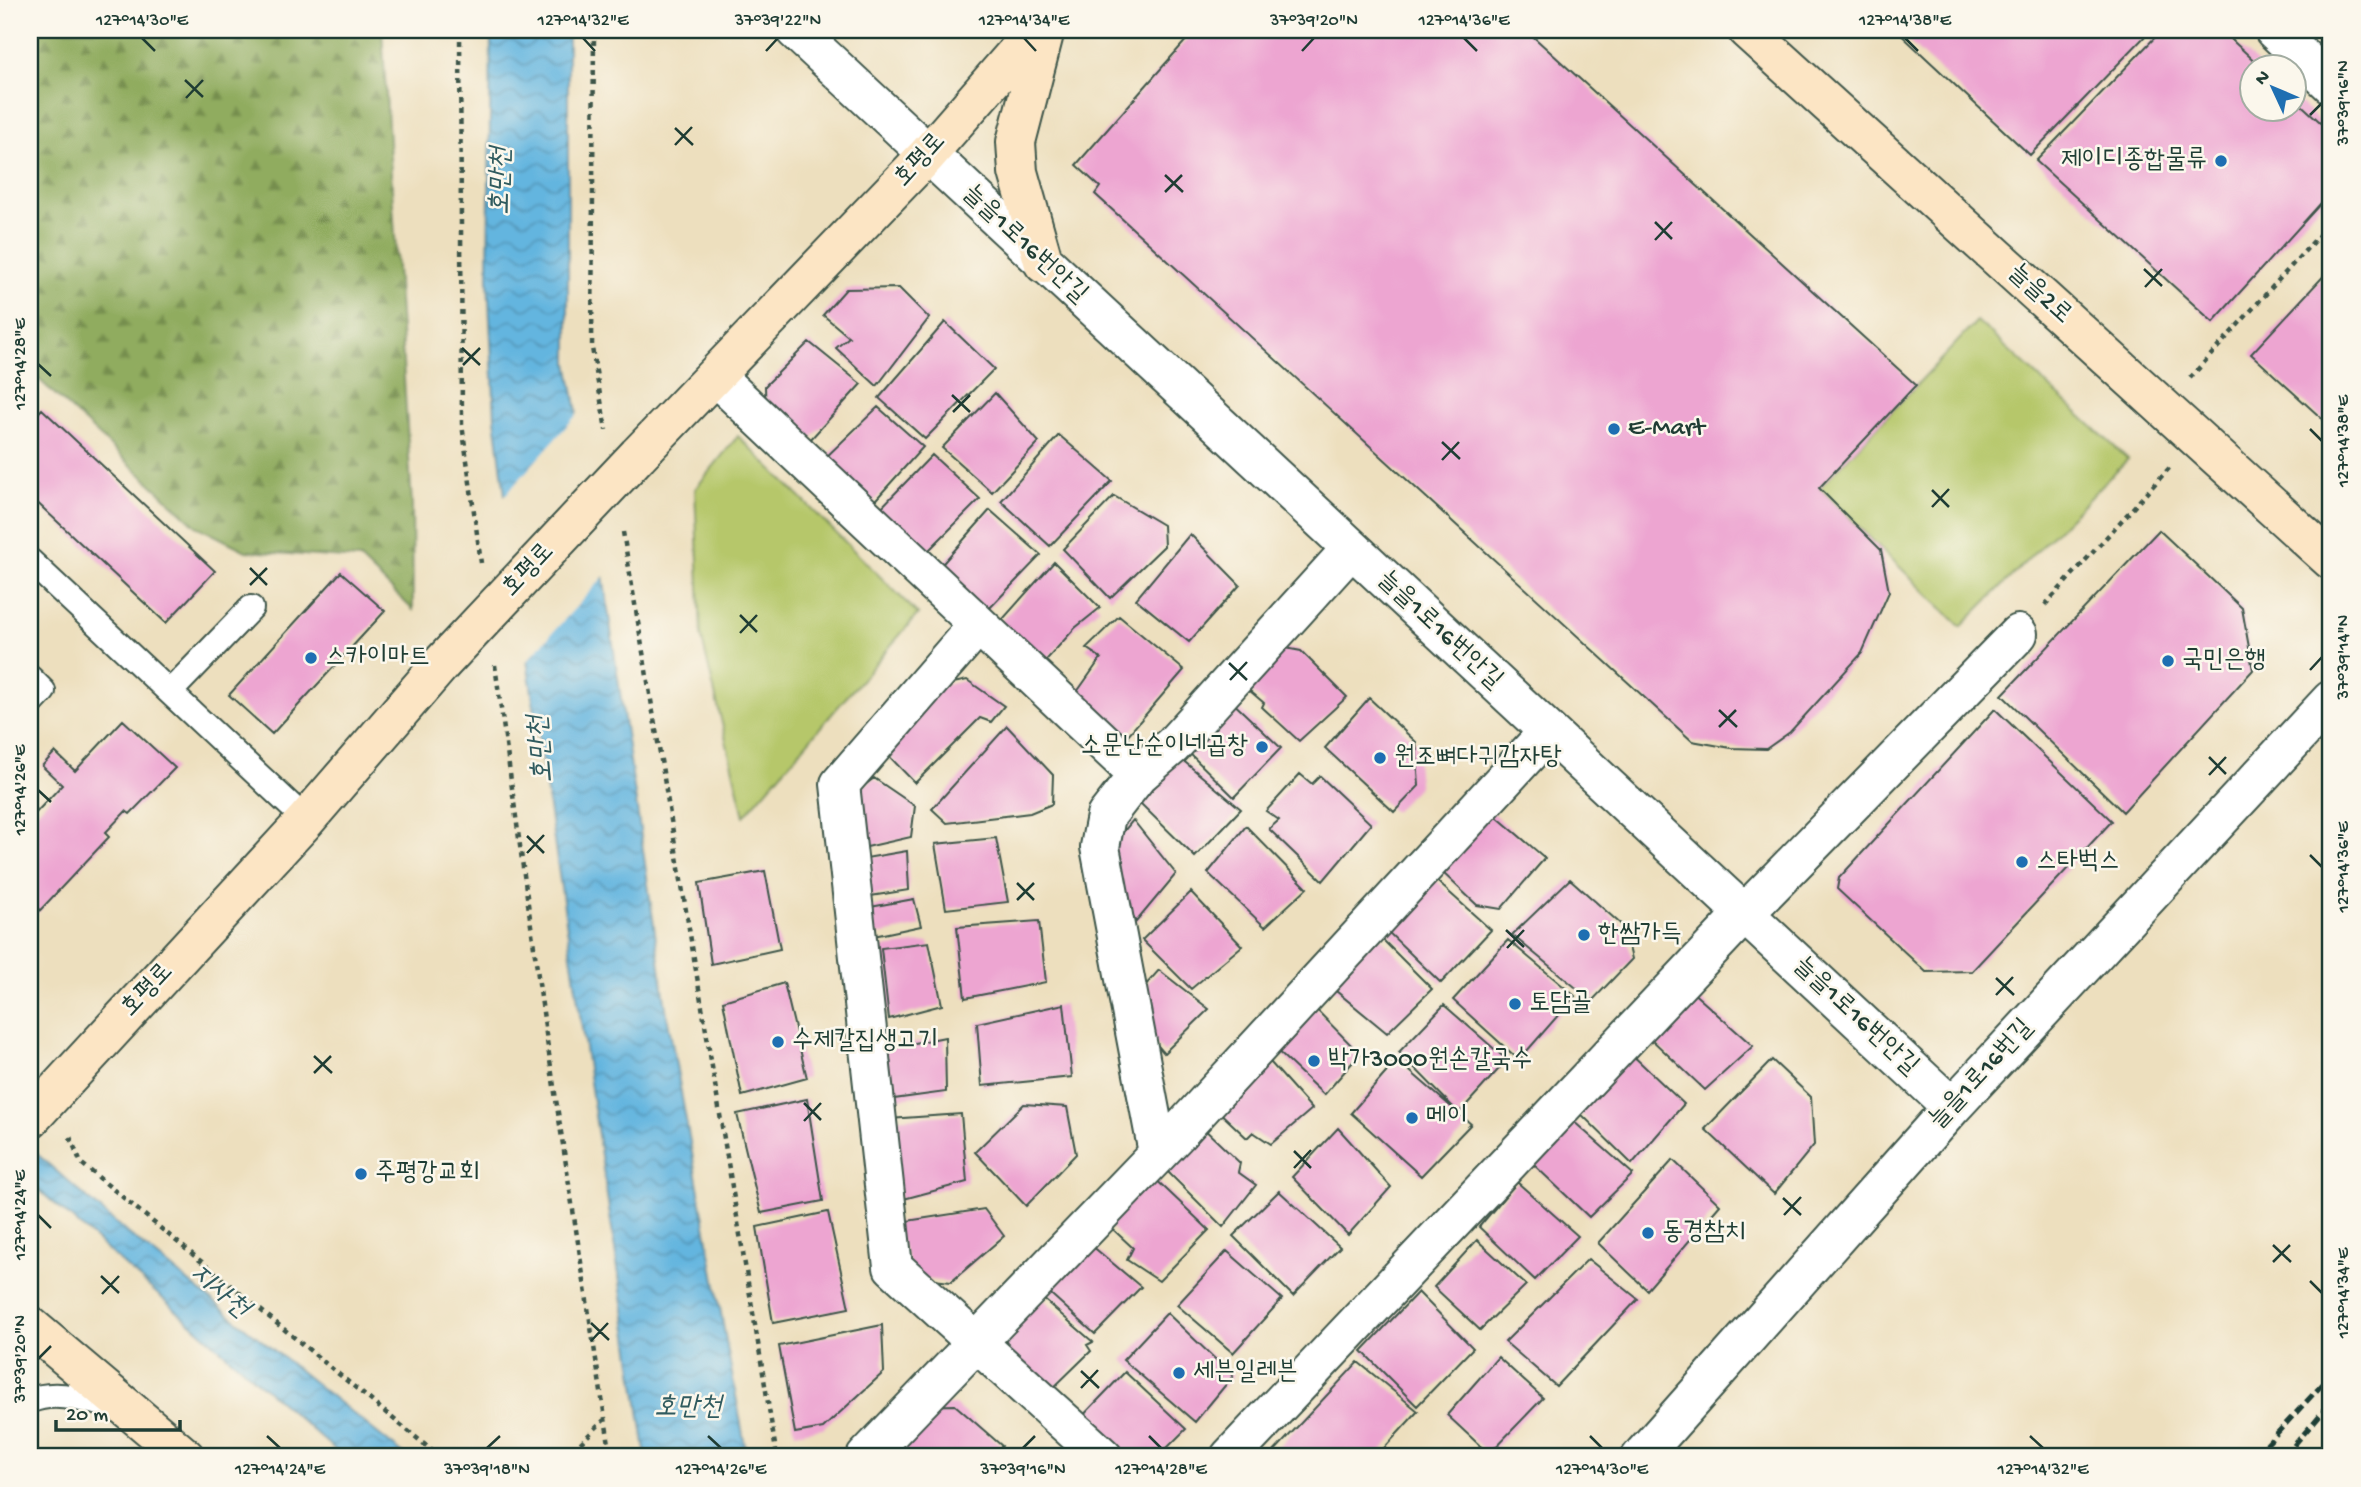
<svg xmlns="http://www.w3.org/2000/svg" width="2361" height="1487" viewBox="0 0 2361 1487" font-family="'Gochi Hand','Poor Story',sans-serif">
  <defs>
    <pattern id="forest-firs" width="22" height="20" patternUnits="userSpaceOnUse" patternTransform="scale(1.75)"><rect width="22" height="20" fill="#90ac5e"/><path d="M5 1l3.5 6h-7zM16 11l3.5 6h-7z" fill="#758d4e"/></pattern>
    <pattern id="water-waves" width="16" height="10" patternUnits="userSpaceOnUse" patternTransform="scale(1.75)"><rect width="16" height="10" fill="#64b5df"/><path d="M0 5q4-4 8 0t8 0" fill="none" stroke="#5294b6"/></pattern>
  </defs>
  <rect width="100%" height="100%" fill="#fbf7ec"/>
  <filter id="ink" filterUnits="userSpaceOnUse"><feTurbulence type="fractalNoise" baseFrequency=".0143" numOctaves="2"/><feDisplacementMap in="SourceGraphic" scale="14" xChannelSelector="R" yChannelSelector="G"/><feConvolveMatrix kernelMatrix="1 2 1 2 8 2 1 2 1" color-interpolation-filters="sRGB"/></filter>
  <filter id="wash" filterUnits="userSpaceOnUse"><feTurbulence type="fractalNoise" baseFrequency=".00686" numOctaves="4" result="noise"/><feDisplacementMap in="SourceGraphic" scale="28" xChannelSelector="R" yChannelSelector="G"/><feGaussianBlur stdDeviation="1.57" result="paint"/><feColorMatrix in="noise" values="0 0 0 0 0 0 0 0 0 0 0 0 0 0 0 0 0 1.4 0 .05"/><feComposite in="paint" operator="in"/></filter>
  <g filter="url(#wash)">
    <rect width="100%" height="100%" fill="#eddfbe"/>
    <path fill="#b6c76a" stroke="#6a824f" stroke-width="2" d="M1977,321L2128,459L1961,627L1819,488Z
      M738,436L918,614L744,816L701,635L695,489Z"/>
    <path fill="url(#forest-firs)" stroke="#587449" stroke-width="2" d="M30,30H382L412,505L413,610L360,559L246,551L196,526L30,371Z"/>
    <path fill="url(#water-waves)" stroke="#42798a" stroke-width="2" d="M491,30H568V363L588,472L667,1015L747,1457H646L523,633L495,419L488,280Z
      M30,1148L119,1226L407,1457H343L30,1182Z"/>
    <path fill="#eddfbe" d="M580,411L606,574L524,664L502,499Z"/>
    <g id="blocks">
      <path fill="#eda5d1" d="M1195,30H1526L1916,385L1819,488L1881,550L1889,592L1862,653L1790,732L1766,749L1731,748L1692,741L1095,194L1100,187L1076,165Z
        M1896,30H2151L2030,155Z
        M2162,30H2221L2260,66H2252V108H2294V98L2331,132V192L2213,322L2036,161Z
        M2331,268V427L2251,354Z
        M899,288L929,318L877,386L836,348L849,337L823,315L846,289Z
        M945,322L994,369L925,439L879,398Z
        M809,342L861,384L799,452L766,419L765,386Z
        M995,393L1039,442L992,492L942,448Z
        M878,407L923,447L869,507L822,461Z
        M42,409L215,571L166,623L30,496V422Z
        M1059,435L1112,481L1050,546L1001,501Z
        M932,455L980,499L921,558L876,513Z
        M1114,496L1163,525L1164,546L1110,598L1063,549Z
        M990,510L1041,555L984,614L937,570Z
        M2159,530L2242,608L2253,670L2123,812L2002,695Z
        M1190,534L1240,585L1189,642L1136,599Z
        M1054,562L1100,608L1075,628L1041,666L994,629Z
        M341,572L385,611L272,734L229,695Z
        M1119,616L1184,670L1128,735L1104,729L1072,699L1101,658L1086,648Z
        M1275,646L1301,651L1347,697L1299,741L1262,707L1264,703L1243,685Z
        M967,680L1004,706L991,722L980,718L915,783L886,753L931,688Z
        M1227,697L1281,748L1234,797L1185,749Z
        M1369,698L1416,742L1419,786L1394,812L1325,748Z
        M1995,709L2112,821L1972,971L1926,972L1837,889L1839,878Z
        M123,720L175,768L130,814L126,811L105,833L109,837L30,921V819L62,785L42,766L55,752L75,771Z
        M1007,726L1053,775L1052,804L1030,813L947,823L932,809Z
        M1180,758L1241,809L1195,857L1140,803Z
        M1300,774L1312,784L1320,776L1371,824L1323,881L1269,829L1279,820L1266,811Z
        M874,778L915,806L911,837L858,849L851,796Z
        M1491,812L1545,858L1501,909L1477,905L1442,872Z
        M1133,820L1176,874L1136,922L1122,899L1111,847Z
        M1246,826L1307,888L1265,927L1208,873Z
        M996,838L1008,902L946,909L935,844Z
        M907,851L909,890L864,897L860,859Z
        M765,871L780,949L711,964L699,883Z
        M1430,875L1491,930L1441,983L1385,929Z
        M1570,879L1624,927L1632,959L1592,1001L1512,935Z
        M1191,892L1242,946L1191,989L1142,940Z
        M914,899L921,926L869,937L865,908Z
        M1039,921L1046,982L965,998L957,927Z
        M1375,932L1432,989L1387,1033L1330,986Z
        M1508,940L1575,996L1519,1060L1453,1000Z
        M929,942L942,1005L889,1019L881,948Z
        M1159,970L1209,1009L1164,1053L1142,1027L1136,996Z
        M784,983L807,1078L742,1096L723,1001Z
        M1690,990L1753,1046L1705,1090L1650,1038Z
        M1309,1002L1360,1054L1324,1095L1271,1045Z
        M1064,1004L1072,1077L982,1086L977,1023Z
        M1444,1005L1507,1060L1459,1113L1399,1052Z
        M945,1037L946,1092L886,1100L880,1050Z
        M1626,1049L1684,1104L1632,1164L1577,1110Z
        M1262,1053L1312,1109L1271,1144L1253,1132L1247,1138L1215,1108Z
        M1397,1060L1471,1124L1421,1176L1351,1113Z
        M1772,1060L1811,1097L1814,1145L1774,1194L1705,1129Z
        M807,1099L823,1201L761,1213L737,1114Z
        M1024,1104L1067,1107L1076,1154L1026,1206L975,1152Z
        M961,1114L967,1182L900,1200L889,1119Z
        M1572,1120L1633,1174L1589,1217L1532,1163Z
        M1199,1124L1240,1163L1238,1172L1256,1185L1223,1227L1162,1166Z
        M1338,1128L1391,1187L1348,1235L1292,1177Z
        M1673,1160L1720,1205L1647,1290L1598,1243Z
        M1147,1171L1209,1230L1159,1281L1127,1260L1133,1248L1104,1221Z
        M1517,1182L1578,1236L1535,1280L1479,1227Z
        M1279,1191L1340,1247L1293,1296L1233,1236Z
        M984,1209L1004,1236L951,1282L915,1278L894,1223Z
        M828,1212L849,1308L773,1323L757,1227Z
        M1085,1240L1141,1287L1095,1334L1043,1287Z
        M1477,1240L1526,1285L1480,1330L1434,1287Z
        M1227,1251L1282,1299L1233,1353L1177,1305Z
        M1588,1259L1638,1299L1556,1386L1505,1342Z
        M1034,1291L1093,1342L1087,1345L1091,1351L1045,1396L1001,1359L998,1330Z
        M1418,1292L1473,1348L1417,1406L1362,1351Z
        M1167,1313L1233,1376L1195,1422L1123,1360Z
        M882,1325L884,1372L823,1428L795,1433L779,1346Z
        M1498,1357L1543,1398L1489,1454L1447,1415Z
        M1358,1362L1418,1411L1376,1457H1269Z
        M1125,1372L1186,1429L1158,1457H1112L1074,1425Z
        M955,1405L1002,1446L991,1457H874L923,1406Z"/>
    </g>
  </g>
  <g filter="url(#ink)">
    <use href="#blocks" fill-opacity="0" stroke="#3e5549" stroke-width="2"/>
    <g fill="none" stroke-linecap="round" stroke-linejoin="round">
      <g stroke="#3e5549" stroke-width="28">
        <path id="lane" d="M30,561L306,820
          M30,678L43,691L30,705
          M170,692L251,608
          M30,1401C56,1388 94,1403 122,1408"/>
      </g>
      <g stroke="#3e5549" stroke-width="42">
        <path id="street" d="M795,30L1952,1107
          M2274,30L2331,84
          M716,377L1138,775
          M977,626L840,784L893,1267L1103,1457
          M1158,1153L1100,847L1106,816L1138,775L1173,745L1351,549
          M866,1457L1178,1133L1548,732
          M1230,1457L1744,914L2018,634
          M1641,1457L1952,1107L2331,700"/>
      </g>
      <g stroke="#3e5549" stroke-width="42">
        <path id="secondary" d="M1747,30L2331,560
          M1044,264L1018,172L1016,142L1045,30
          M638,455L927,155L1036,30
          M30,1119L306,820L441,664
          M30,1326L185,1457"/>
      </g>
      <path stroke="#3e5549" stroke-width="4.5" stroke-dasharray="5 5" stroke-linecap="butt" d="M460,30L462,424L481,563
        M594,30L592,348L606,430
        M2190,378L2331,222
        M623,532L777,1457
        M2045,605L2171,466
        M495,665L547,1041L611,1457
        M70,1137L81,1163L440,1457
        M566,1457L604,1420"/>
      <use href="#lane" stroke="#fff" stroke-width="24"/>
      <use href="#street" stroke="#fff" stroke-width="38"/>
      <use href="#secondary" stroke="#fce5c4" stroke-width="38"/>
      <path stroke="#1f3d34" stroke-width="5" stroke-dasharray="10 5" stroke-linecap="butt" d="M2255,1457L2331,1375
        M2284,1457L2331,1402"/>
      <g stroke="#3e5549" stroke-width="42" stroke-linecap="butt">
        <path id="secondary-bridge" d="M441,664L638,455"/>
      </g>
      <use href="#secondary-bridge" stroke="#fce5c4" stroke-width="38"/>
    </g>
  </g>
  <path fill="none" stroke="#1f3d34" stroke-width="2.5" d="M142,38L155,51M583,38L595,51M1024,38L1036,51M1464,38L1477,51M1905,38L1918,51M766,51L778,38M1302,51L1314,38M185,80L203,97M186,98L203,80M2310,115L2322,103M675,128L693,145M675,145L692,127M1165,175L1183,192M1165,192L1182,175M1655,222L1672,239M1655,240L1672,222M2144,269L2162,286M2145,287L2162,269M462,348L480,365M38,364L51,376M463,365L480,348M952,395L970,412M953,412L970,395M2310,429L2322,441M1442,442L1460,459M1442,460L1459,442M1932,490L1949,507M1932,507L1949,489M250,568L267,585M250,585L267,568M740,615L757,632M740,633L757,615M1229,663L1247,680M2310,670L2322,657M1230,680L1247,662M1719,710L1737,727M1719,727L1736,710M2209,757L2226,774M2209,775L2226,757M38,790L51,802M527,836L544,853M527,853L544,835M2310,855L2322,867M1017,883L1034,900M1017,900L1034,883M1506,930L1524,947M1507,948L1524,930M1996,978L2014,995M1996,995L2013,977M314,1056L332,1073M314,1073L331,1056M804,1103L821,1120M804,1121L821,1103M1294,1151L1311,1168M1294,1168L1311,1150M1783,1198L1801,1215M38,1215L51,1228M1784,1215L1801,1197M2273,1245L2291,1262M2273,1262L2290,1245M101,1276L119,1293M2310,1281L2322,1293M102,1294L119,1276M591,1323L609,1340M591,1341L608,1323M38,1359L51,1346M1081,1371L1099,1388M1081,1388L1098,1370M267,1436L280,1448M708,1436L721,1448M1149,1436L1161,1448M1590,1436L1602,1448M2030,1436L2043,1448M487,1448L500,1436M1023,1448L1035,1436"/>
  <g fill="#1f6fb2" stroke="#fbf7ec" stroke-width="2.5">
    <circle cx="2221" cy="161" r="7"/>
    <circle cx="1614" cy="429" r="7"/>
    <circle cx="311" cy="658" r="7"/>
    <circle cx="2168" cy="661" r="7"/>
    <circle cx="1262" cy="747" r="7"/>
    <circle cx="1380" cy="758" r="7"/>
    <circle cx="2022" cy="862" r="7"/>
    <circle cx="1584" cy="935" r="7"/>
    <circle cx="1515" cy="1004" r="7"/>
    <circle cx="778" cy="1042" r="7"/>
    <circle cx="1314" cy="1061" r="7"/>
    <circle cx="1412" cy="1118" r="7"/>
    <circle cx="361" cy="1174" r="7"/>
    <circle cx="1648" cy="1233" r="7"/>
    <circle cx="1179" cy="1373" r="7"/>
  </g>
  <g text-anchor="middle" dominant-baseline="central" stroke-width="5" stroke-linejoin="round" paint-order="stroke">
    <g font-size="26" fill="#1f3d34" stroke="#fbf7ec">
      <text transform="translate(921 161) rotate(-48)">호평로</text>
      <text transform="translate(1024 245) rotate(43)">늘을1로16번안길</text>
      <text transform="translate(2039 295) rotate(42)">늘을2로</text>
      <text transform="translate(529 571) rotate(-47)">호평로</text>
      <text transform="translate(1439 631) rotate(43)">늘을1로16번안길</text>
      <text transform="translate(148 991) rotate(-47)">호평로</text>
      <text transform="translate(1855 1017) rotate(43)">늘을1로16번안길</text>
      <text transform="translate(1982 1075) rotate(-47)">늘을1로16번길</text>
    </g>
    <g font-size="26" fill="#1f3d34" stroke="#fbf7ec" text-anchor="start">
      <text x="2207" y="161" text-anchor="end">제이디종합물류</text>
      <text x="1628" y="429">E-Mart</text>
      <text x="325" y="658">스카이마트</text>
      <text x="2182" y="661">국민은행</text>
      <text x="1248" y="747" text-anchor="end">소문난순이네곱창</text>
      <text x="1394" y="758">원조뼈다귀감자탕</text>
      <text x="2036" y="862">스타벅스</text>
      <text x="1598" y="935">한쌈가득</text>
      <text x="1529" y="1004">토담골</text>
      <text x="792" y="1042">수제칼집생고기</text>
      <text x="1328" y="1061">박가3000원손칼국수</text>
      <text x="1426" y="1118">메이</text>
      <text x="375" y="1174">주평강교회</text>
      <text x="1662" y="1233">동경참치</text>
      <text x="1193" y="1373">세븐일레븐</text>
    </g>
    <g font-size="28" font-style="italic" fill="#305b5f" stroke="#fbf7ec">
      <text transform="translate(502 181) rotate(-89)">호만천</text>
      <text transform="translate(542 749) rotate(-95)">호만천</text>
      <text transform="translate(219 1292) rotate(40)">지사천</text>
      <text x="688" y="1408">호만천</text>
    </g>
  </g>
  <rect width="2361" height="1487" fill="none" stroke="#fbf7ec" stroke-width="77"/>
  <g transform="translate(2273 88) rotate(314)"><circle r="33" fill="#fbf7ec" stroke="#a3ada2" stroke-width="2"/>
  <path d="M0-5L12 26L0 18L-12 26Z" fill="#1f6fb2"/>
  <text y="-10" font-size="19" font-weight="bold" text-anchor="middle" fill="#1f3d34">N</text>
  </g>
  <path d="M56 1420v10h124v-10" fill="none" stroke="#1f3d34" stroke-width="3.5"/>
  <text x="66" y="1420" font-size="21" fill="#1f3d34" stroke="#fbf7ec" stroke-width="5" paint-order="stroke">20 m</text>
  <rect x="38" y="38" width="2284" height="1410" fill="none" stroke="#1f3d34" stroke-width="2.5"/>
  <g font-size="18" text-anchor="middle" fill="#1f3d34">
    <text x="142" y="25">127°14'30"E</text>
    <text x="583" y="25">127°14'32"E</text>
    <text x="778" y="25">37°39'22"N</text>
    <text x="1024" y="25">127°14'34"E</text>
    <text x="1314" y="25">37°39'20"N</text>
    <text x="1464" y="25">127°14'36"E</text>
    <text x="1905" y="25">127°14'38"E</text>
    <text transform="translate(2342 103) rotate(-90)" y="6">37°39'16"N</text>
    <text transform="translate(19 364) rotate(-90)" y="6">127°14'28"E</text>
    <text transform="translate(2342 441) rotate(-90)" y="6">127°14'38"E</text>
    <text transform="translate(2342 657) rotate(-90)" y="6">37°39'14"N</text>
    <text transform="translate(19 790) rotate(-90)" y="6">127°14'26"E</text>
    <text transform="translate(2342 867) rotate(-90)" y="6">127°14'36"E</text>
    <text transform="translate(19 1215) rotate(-90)" y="6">127°14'24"E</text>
    <text transform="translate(2342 1293) rotate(-90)" y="6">127°14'34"E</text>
    <text transform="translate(19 1359) rotate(-90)" y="6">37°39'20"N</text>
    <text x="280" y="1474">127°14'24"E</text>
    <text x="487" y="1474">37°39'18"N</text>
    <text x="721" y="1474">127°14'26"E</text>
    <text x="1023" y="1474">37°39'16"N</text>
    <text x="1161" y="1474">127°14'28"E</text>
    <text x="1602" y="1474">127°14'30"E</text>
    <text x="2043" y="1474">127°14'32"E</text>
  </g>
</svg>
